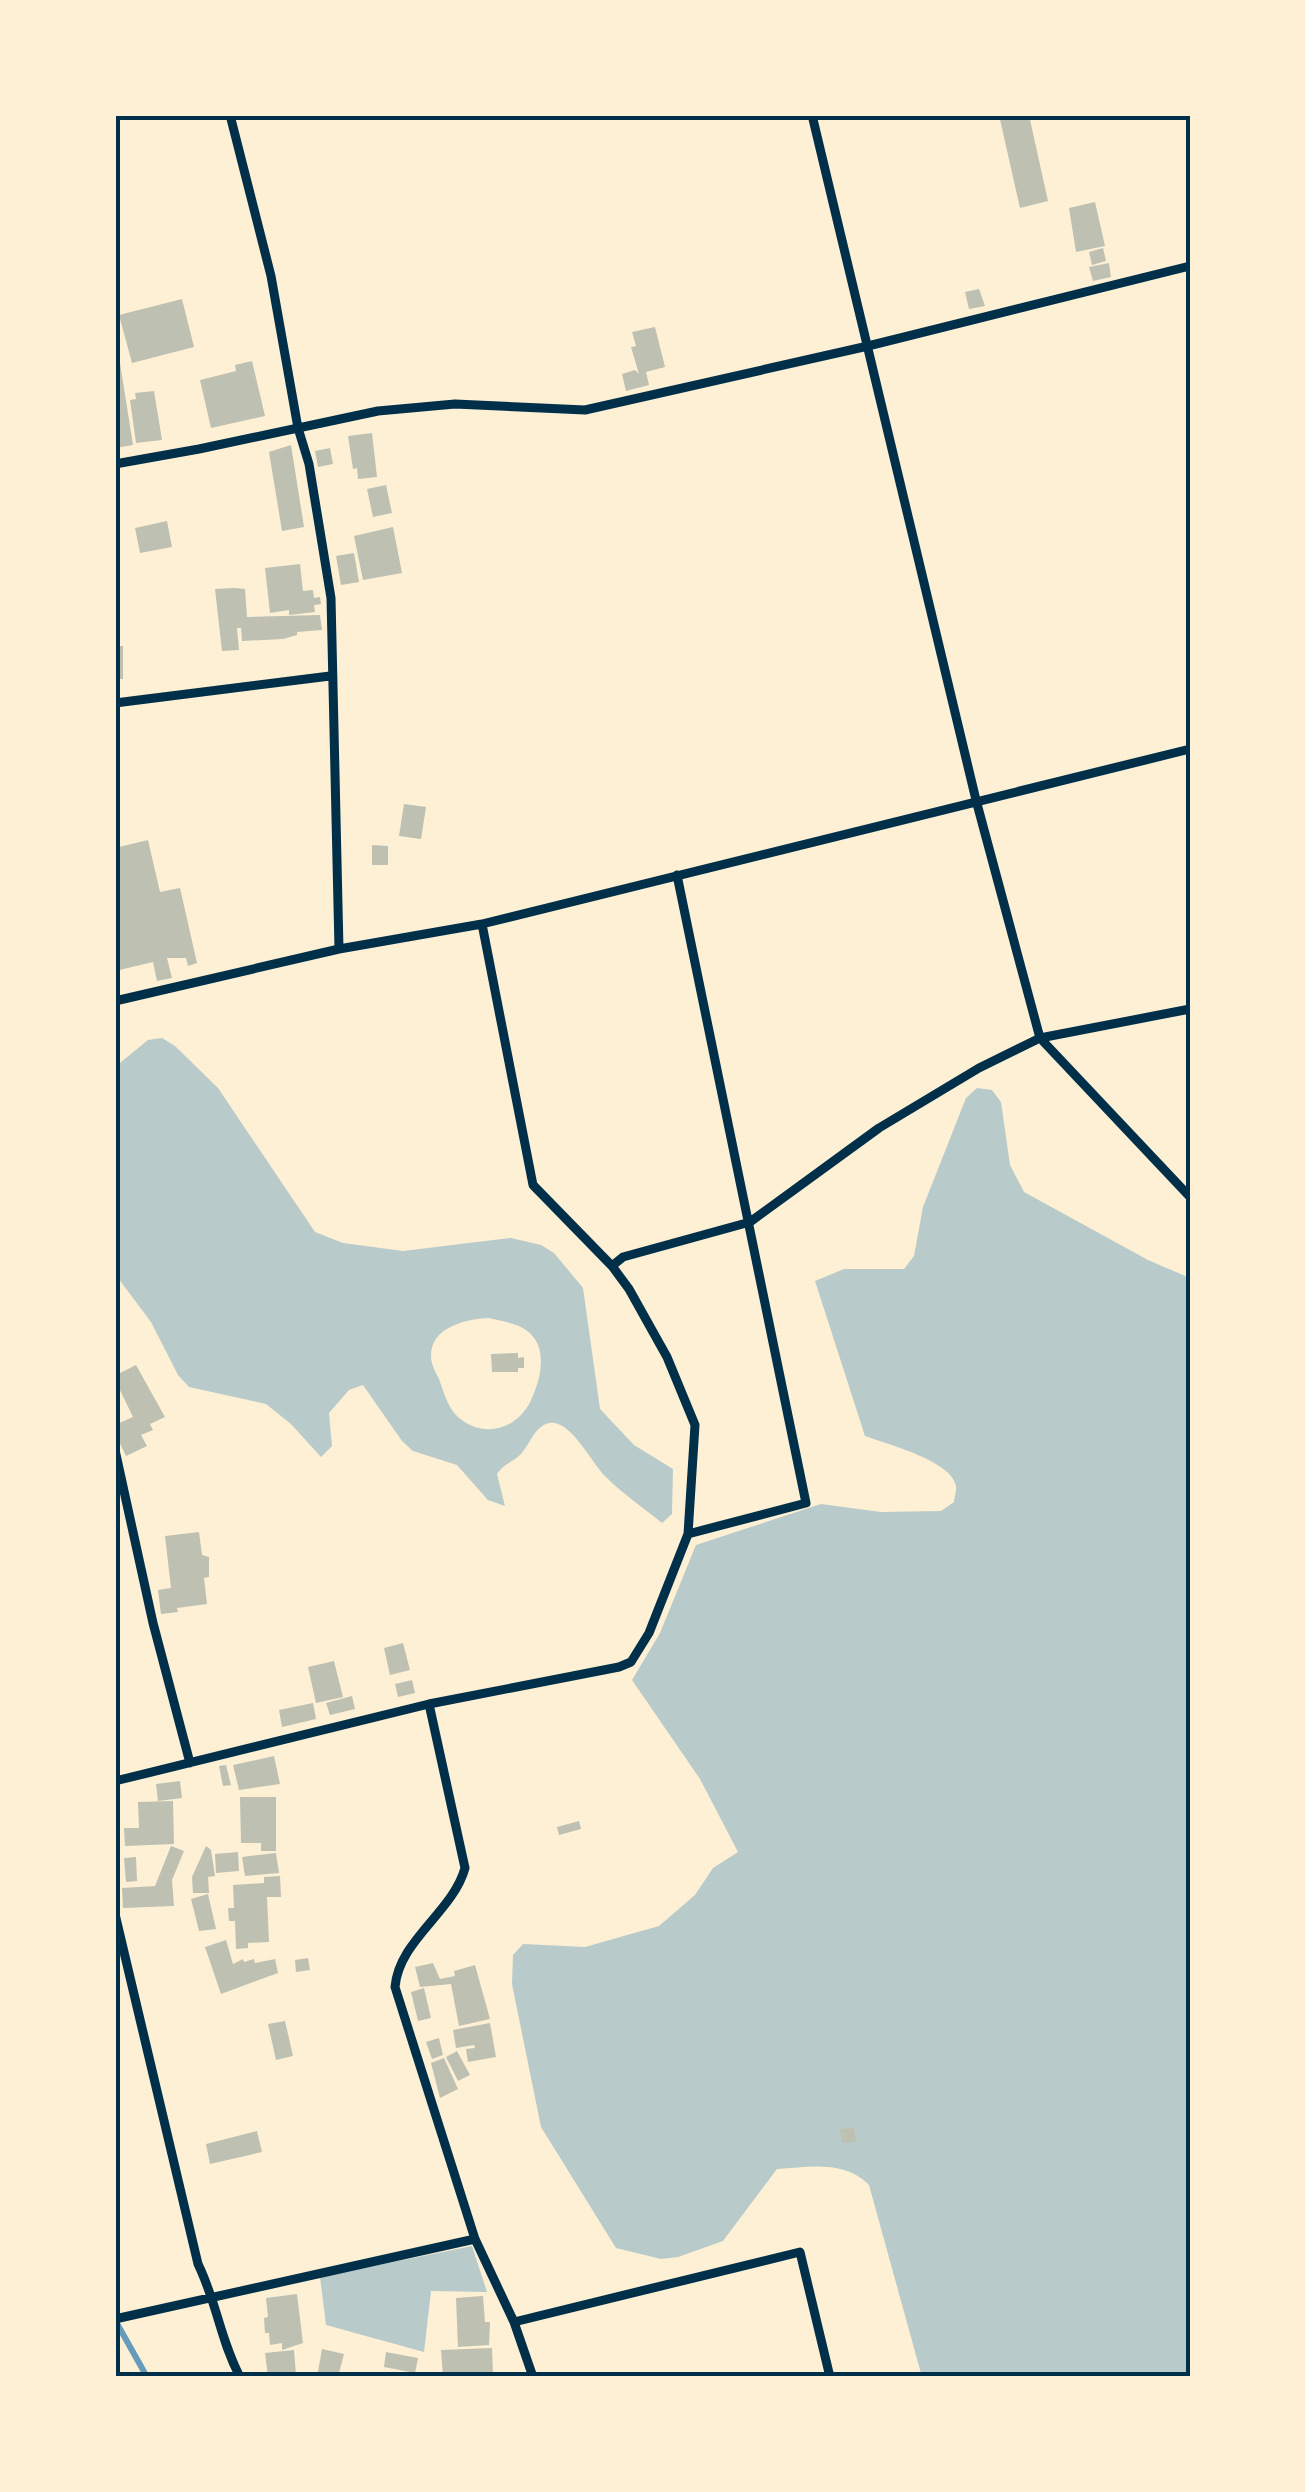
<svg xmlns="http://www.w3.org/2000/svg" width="1305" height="2492" viewBox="0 0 1305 2492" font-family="Arial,sans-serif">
  <rect width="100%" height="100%" fill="#fdf0d5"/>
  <path fill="#b9caca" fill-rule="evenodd" d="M162,1038L175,1046L218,1088L315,1232L343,1243L403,1251L511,1238L541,1245L554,1253L583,1288L600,1409L634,1445L673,1469L672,1514L662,1523C644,1508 623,1494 607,1478C592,1465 569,1414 546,1424C534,1429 529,1445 521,1454C513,1462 503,1464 497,1474L505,1506L488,1500L457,1465L413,1451L402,1441L363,1385L349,1390L329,1413L332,1446L321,1457L291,1424L266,1404L189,1387L178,1375L151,1322L115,1274L118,1172L115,1067L148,1040ZM489,1318C500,1321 517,1323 526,1330C549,1346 541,1379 531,1400C517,1431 480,1440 455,1414C447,1405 443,1390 439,1379C436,1373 431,1364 431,1357C430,1327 466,1319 489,1318Z
    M977,1088L992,1090L1001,1102L1010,1165L1024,1192L1148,1260L1190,1278V2377H922L869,2185C844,2160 810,2167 777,2169L723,2241L678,2257L661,2259L616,2248L541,2127L512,1984L513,1955L523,1944L585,1947L659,1926L695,1895L713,1868L738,1852L700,1779L632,1680L660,1633L696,1545L821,1504L881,1512L941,1511L954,1502C954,1499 957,1489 956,1486C952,1461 887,1444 865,1436L815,1281L844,1269H904L914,1256L923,1207L966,1098Z
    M472,2246L487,2292L431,2291L424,2352L326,2325L320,2277Z"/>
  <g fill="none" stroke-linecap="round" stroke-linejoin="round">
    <path stroke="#669bbc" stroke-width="6" d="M115,2320L147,2377"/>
  </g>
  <path fill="#bec0b2" d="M999,115H1029L1048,201L1020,208Z
    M1095,202L1105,246L1076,252L1069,208Z
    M1103,248L1106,261L1092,265L1089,252Z
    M1109,263L1111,277L1093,281L1089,267Z
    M979,289L985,306L969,309L965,292Z
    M182,299L194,347L132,363L119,315Z
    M655,327L665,367L646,372L649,385L626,391L622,374L635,370L639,374L631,347L636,346L632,332Z
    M252,361L265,416L211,428L200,380L236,371L235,365Z
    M120,363L133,445L115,448V414L118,413L115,408V364Z
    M154,391L162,440L136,443L130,400L136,399L135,393Z
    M372,433L377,477L358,479L357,468L353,469L348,436Z
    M291,445L304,527L282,531L269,452Z
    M330,448L333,464L318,467L315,451Z
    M386,485L392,513L373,517L367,489Z
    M167,521L172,547L140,553L135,528Z
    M393,527L402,573L363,580L354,536Z
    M354,553L359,582L341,585L336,556Z
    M300,564L303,591L313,590L314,598L320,597L321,604L314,605L315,612L289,615V610L270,613L265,568Z
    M234,588L245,589L247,617L320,615L322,630L297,632V635L283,639L242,641L241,628H237L239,650L222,651L215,589Z
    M115,621H119V646H123V679H115Z
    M404,804L426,807L421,839L399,836Z
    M148,840L160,892L180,888L197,963L188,966L186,958H167L172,978L157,981L153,962L115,971V848Z
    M372,845L388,846V865H372Z
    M518,1353V1358L524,1357V1368H518V1372H492L491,1354Z
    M136,1365L165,1417L150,1424L153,1430L141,1435L147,1446L126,1456L115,1433V1425L133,1417L115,1380L119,1378L118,1374Z
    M199,1532L202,1555L209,1557V1577L204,1578L207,1604L177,1608L178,1612L161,1614L158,1590L171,1588L165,1536Z
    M403,1643L410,1670L390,1675L384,1648Z
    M334,1661L343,1697L316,1703L308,1667Z
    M412,1680L415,1693L398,1697L395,1684Z
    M352,1696L355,1709L330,1715L326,1703Z
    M313,1703L316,1719L282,1727L279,1710Z
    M274,1756L280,1784L239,1790L233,1765Z
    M226,1765L231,1785L223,1786L219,1766Z
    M180,1781L182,1798L158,1801L156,1784Z
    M240,1797H276V1851H261V1843H241Z
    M173,1801L174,1844L125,1846L124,1828H139L138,1802Z
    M579,1821L581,1829L559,1835L557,1827Z
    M171,1846L184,1851L172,1880L174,1906L123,1908L122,1888L155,1886Z
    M206,1846L211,1850L215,1876L208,1877L209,1893H193L192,1877Z
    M238,1852L239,1871L216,1873L215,1854Z
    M276,1853L279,1873L245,1876L242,1857Z
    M136,1857L137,1881L126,1882L124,1858Z
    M280,1876L281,1897H267L269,1942L248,1943V1948L236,1949L235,1921H229L228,1908H234L233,1885L264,1883V1877Z
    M208,1894L216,1929L199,1931L191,1899Z
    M226,1940L233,1964L243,1959L244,1962L254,1959L255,1963L275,1959L278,1973L221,1994L205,1947Z
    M308,1958L310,1970L296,1972L295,1960Z
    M433,1963L440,1979L455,1976L454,1971L475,1965L490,2019L459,2026L451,1984L420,1987L415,1967Z
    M424,1988L431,2018L418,2021L411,1992Z
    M285,2021L293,2056L276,2060L268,2024Z
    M490,2023L496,2057L468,2062L466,2049L475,2048L474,2045L456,2048L453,2030Z
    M439,2038L443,2055L432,2059L426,2042Z
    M457,2051L470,2075L458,2081L446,2057Z
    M444,2058L458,2089L440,2098L431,2063Z
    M854,2128L856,2142L842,2143L840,2129Z
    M257,2131L262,2152L210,2164L206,2144Z
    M297,2294L303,2343L282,2350V2343L270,2345L269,2333H265L264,2318L268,2317L266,2298Z
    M483,2296L485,2322H490L489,2345L458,2347L456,2298Z
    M492,2348L493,2375L443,2377L441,2350Z
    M322,2349L344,2354L338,2377H317Z
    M294,2350L296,2375L268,2377L265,2353Z
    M386,2352L418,2358L415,2373L384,2367Z"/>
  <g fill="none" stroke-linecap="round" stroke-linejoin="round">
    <path stroke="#003049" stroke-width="9" d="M230,115L271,276L298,428L309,464L331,598L339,949
      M812,115L976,800L1040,1038L1190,1197
      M115,464L199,449L378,411L455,404L585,410L868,346L1190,266
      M115,703L330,676
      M677,875L806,1503L688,1534
      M115,1001L339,949L482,924L1190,749
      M612,1266L623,1257L750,1222L879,1128L979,1068L1040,1038L1190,1009
      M115,1450L153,1623L190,1763
      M429,1704L465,1868C453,1912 399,1940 395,1987L475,2239L514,2322L533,2377
      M115,1781L429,1704L619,1667L631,1662L649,1633L688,1534L695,1425L667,1357L629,1289L612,1266L533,1185L482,924
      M115,1914L198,2264C217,2303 220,2339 240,2377
      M115,2319L475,2239
      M514,2322L800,2252L830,2377"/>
  </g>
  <rect width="1305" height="2492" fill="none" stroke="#fdf0d5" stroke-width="235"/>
  <rect x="118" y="118" width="1070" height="2256" fill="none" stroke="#003049" stroke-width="4"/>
</svg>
